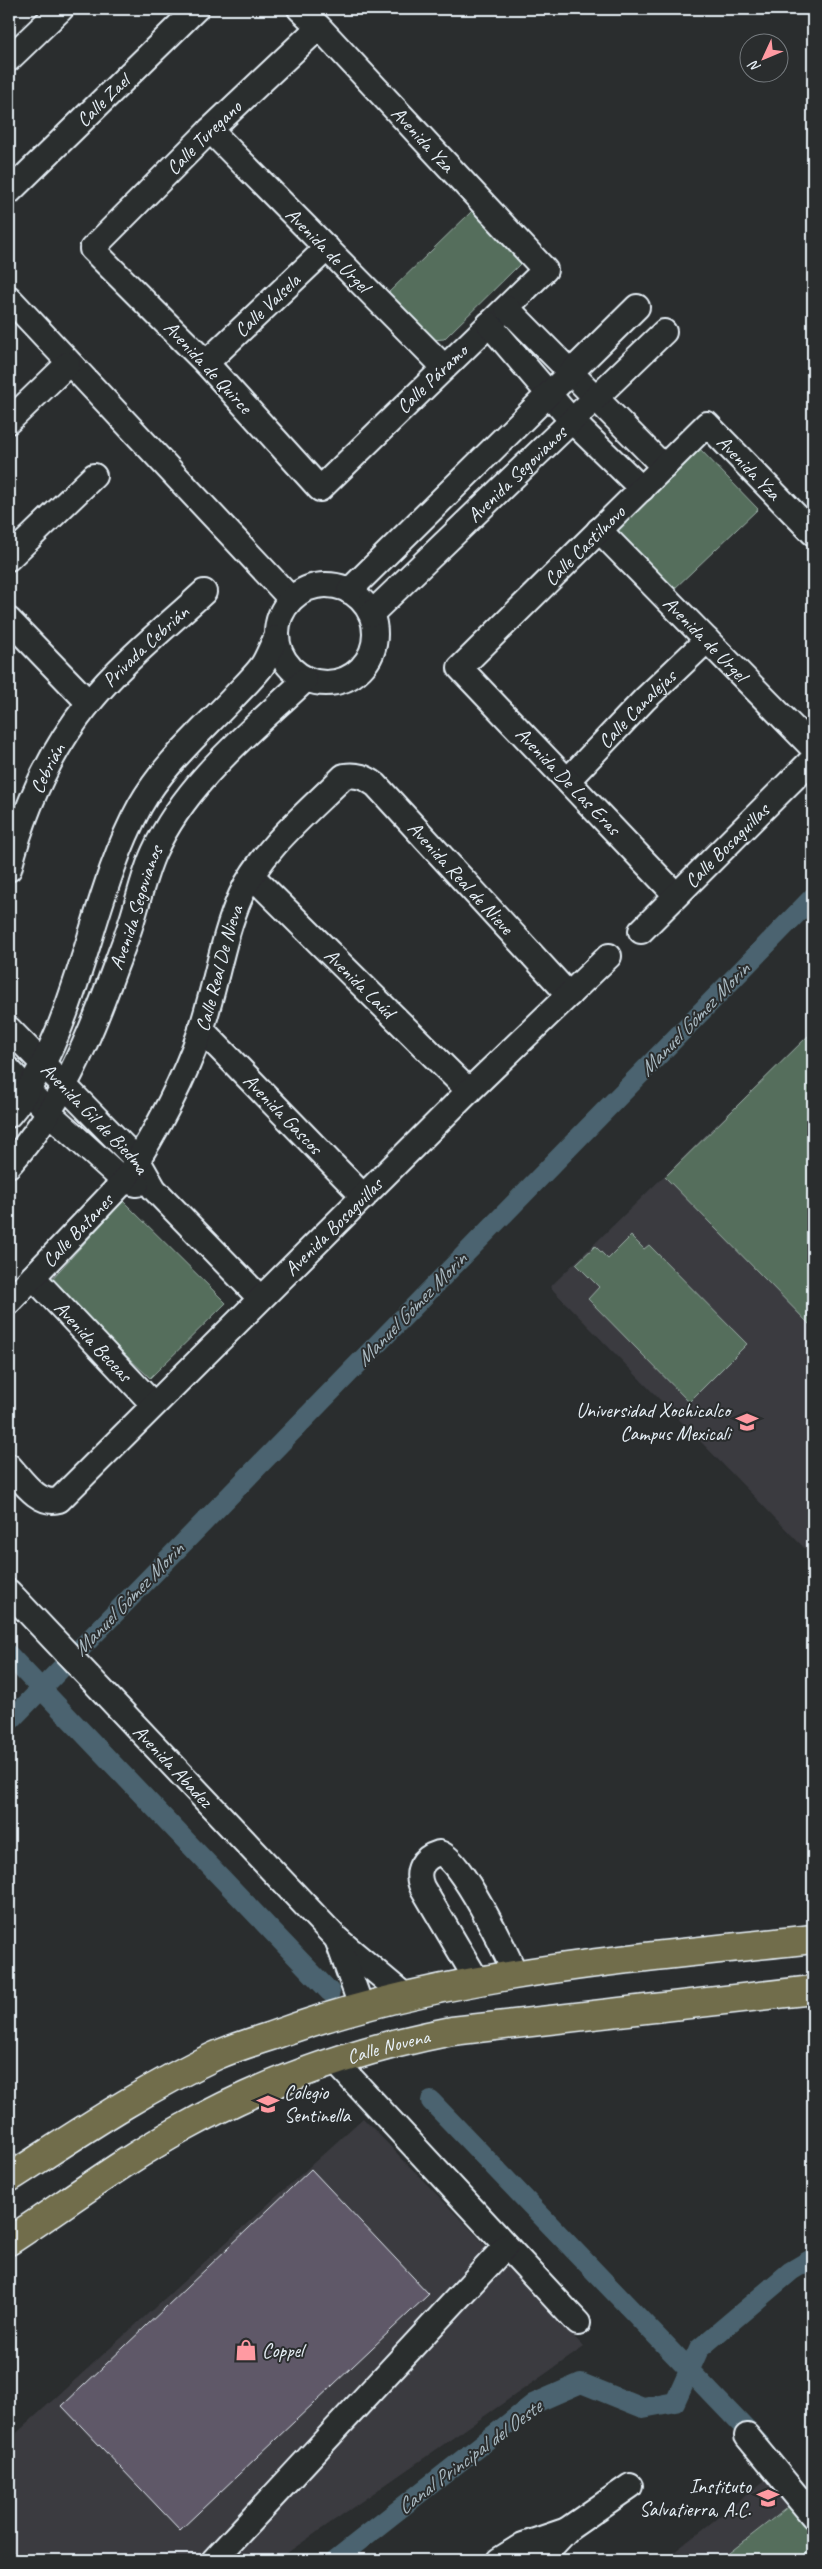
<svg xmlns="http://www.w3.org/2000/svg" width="822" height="2569" viewBox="0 0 822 2569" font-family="Caveat,sans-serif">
  <rect width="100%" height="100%" fill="#2a2d2e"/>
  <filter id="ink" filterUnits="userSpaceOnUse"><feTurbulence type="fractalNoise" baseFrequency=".02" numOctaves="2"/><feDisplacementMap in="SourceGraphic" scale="10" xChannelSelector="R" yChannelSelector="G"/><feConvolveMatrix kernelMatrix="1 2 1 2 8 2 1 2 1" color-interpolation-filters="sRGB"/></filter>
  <g filter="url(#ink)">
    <path fill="#3a3a3f" d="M813,1031V1557L550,1287Z
      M363,2118L584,2347L277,2560H9V2440Z
      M773,2474L813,2522V2560H664Z"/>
    <path fill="#546e5c" stroke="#9eb0aa" d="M472,211L521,263L444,339L432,340L387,294Z
      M699,448L758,509L673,590L615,531Z
      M813,1031V1328L665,1177Z
      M123,1201L226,1303L150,1378L49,1282Z
      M631,1236L644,1249L649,1245L747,1344L689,1402L588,1299L599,1287L576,1264L595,1246L608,1259Z
      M793,2503L813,2529V2560H720Z"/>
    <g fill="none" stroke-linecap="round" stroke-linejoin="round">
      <path stroke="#4b646f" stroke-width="20" d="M9,1655L330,1992
        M9,1722L813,897
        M431,2101L760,2444
        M335,2560L533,2404L581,2383L643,2408L675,2402L699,2349L791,2271L813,2258"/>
    </g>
    <path fill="#5f5868" stroke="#e8f1f8" d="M311,2169L429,2294L180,2530L62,2406Z"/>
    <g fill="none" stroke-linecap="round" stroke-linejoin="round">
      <g stroke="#e8f1f8" stroke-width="28">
        <g id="minor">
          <path id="s1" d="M300,9L319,27L545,270L320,489L206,363L92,249L210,130L319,27"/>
          <path d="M9,59L61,9"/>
          <path id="s2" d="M210,130L444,367"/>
          <path id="s3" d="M9,192L196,9"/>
          <path d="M9,298L291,599"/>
          <path d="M507,308L664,467"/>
          <path d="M489,324L572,421L642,489"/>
          <path id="s4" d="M206,363L327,248"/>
          <path d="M9,421L68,364"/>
          <path id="s5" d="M599,530L813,748"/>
          <path d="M9,558L94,476"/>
          <circle cx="326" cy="634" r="49"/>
          <path d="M349,591L637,307"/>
          <path id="s6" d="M371,614L664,332"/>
          <path d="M9,620L89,703"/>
          <path id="s7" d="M568,780L645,699L707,640"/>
          <path id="s8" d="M9,869C24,810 50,751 89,703C122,662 165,628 204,592"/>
          <path id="s9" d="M252,876L469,1091"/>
          <path id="s10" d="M676,895L460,668L707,424L813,533"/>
          <path id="s11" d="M641,931L813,759"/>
          <path id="s12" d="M9,1029L138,1161L154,1189L260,1298"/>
          <path id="s13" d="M201,1029L364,1197"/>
          <path d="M9,1070L49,1113L124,1181L137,1184"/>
          <path d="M9,1115C80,1032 88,900 140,806C163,765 200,733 232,699C242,688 253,678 262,666C268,657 271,647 276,638"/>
          <path id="s14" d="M9,1165C60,1108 88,1042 114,970C120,954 127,937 132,920C139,898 144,874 154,852C186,782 250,732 305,680"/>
          <path id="s15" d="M33,1277L153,1404"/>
          <path id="s16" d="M9,1302L124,1181C155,1134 183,1083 201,1030C216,986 222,938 241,895C261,850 309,811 344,776C357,774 365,777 376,785L569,995"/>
          <path id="s17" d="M9,1466C22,1480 38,1506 59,1500L469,1091L609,956"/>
          <path id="s18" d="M9,1592L337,1939L405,1996"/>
          <path d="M337,1939L361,2006"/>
          <path d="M478,1982L422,1887C415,1871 422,1858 439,1853C460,1856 506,1953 516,1975"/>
          <path d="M335,2061L578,2323"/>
          <path d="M747,2436L813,2516"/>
          <path d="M214,2560L506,2246"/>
          <path d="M499,2560L523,2545L567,2530"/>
          <path d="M539,2560L568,2529L630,2486"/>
        </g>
      </g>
      <g stroke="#e8f1f8" stroke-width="31">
        <g id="major">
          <path d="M9,2178C76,2135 142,2090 215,2056C233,2048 252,2042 271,2036C444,1972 632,1959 813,1939"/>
          <path id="s19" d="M9,2241C67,2203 123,2161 183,2128C267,2081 358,2049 452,2031L813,1990"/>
        </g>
      </g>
      <use href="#minor" stroke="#2a2d2e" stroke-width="24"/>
      <use href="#major" stroke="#716d4b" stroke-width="28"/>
    </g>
  </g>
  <defs>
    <g id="university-bare" transform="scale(1.725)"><path d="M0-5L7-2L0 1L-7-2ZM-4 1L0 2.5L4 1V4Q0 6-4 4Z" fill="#ff9aa2" stroke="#2a2d2e" stroke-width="2.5" paint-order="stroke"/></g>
    <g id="school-bare" transform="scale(1.725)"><path d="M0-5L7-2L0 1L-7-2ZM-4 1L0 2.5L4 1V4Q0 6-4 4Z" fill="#ff9aa2" stroke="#2a2d2e" stroke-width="2.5" paint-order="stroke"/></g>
    <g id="shop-bare" transform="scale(1.725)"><path d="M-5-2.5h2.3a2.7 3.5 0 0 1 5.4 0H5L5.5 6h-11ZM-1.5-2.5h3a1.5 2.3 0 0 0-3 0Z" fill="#ff9aa2" stroke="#2a2d2e" stroke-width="2.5" paint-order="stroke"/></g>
  </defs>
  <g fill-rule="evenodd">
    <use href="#university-bare" x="747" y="1422"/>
    <use href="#school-bare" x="268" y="2104"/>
    <use href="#shop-bare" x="246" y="2350"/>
    <use href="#school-bare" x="768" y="2498"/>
  </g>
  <g text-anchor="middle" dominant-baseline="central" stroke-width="4" stroke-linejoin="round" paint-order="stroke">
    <g font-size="20" fill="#e8f1f8" stroke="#2a2d2e">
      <text stroke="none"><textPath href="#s3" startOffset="131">Calle Zael</textPath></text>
      <text stroke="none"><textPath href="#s1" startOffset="1161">Calle Turegano</textPath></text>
      <text stroke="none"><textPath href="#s1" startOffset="179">Avenida Yza</textPath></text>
      <text stroke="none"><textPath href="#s2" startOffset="168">Avenida de Urgel</textPath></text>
      <text stroke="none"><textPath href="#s4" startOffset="84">Calle Valsela</textPath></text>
      <text transform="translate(208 367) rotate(47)">Avenida de Quirce</text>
      <text transform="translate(432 379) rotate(-44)">Calle Páramo</text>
      <text stroke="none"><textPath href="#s10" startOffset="721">Avenida Yza</textPath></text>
      <text stroke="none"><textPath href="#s6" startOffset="202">Avenida Segovianos</textPath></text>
      <text stroke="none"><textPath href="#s10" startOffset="488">Calle Castilnovo</textPath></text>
      <text stroke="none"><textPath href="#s5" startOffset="152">Avenida de Urgel</textPath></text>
      <text stroke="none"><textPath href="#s8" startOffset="266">Privada Cebrián</textPath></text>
      <text stroke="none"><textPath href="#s7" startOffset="99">Calle Canalejas</textPath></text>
      <text stroke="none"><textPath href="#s8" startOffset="108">Cebrián</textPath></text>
      <text transform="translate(568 781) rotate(46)">Avenida De Las Eras</text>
      <text stroke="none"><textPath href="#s11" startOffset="121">Calle Bosaguillas</textPath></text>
      <text stroke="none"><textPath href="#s16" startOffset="796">Avenida Real de Nieve</textPath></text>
      <text stroke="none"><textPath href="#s14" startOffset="289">Avenida Segovianos</textPath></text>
      <text stroke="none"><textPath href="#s16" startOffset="401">Calle Real De Nieva</textPath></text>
      <text stroke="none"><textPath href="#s9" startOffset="152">Avenida Laúd</textPath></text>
      <text stroke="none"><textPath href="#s13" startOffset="118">Avenida Gascos</textPath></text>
      <text stroke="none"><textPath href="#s12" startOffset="124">Avenida Gil de Biedma</textPath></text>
      <text stroke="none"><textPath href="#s17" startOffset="451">Avenida Bosaguillas</textPath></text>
      <text stroke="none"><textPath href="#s16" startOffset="99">Calle Batanes</textPath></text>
      <text stroke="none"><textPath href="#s15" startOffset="88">Avenida Beceas</textPath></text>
      <text stroke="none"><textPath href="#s18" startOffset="239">Avenida Abadez</textPath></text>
      <text stroke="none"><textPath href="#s19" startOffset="429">Calle Novena</textPath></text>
    </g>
    <g font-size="20" fill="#e8f1f8" stroke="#2a2d2e" text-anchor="end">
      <text x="730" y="1410">Universidad Xochicalco<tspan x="730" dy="23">Campus Mexicali</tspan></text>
      <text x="284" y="2092" text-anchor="start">Colegio<tspan x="284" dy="23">Sentinella</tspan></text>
      <text x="262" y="2350" text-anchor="start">Coppel</text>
      <text x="751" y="2486">Instituto<tspan x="751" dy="23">Salvatierra, A.C.</tspan></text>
    </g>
    <g font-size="21" font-style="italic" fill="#a9b9c1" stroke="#2a2d2e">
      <text transform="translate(694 1019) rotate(-46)">Manuel Gómez Morin</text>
      <text transform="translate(411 1309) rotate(-46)">Manuel Gómez Morin</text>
      <text transform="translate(128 1599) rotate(-46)">Manuel Gómez Morin</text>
      <text transform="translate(469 2457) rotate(-37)">Canal Principal del Oeste</text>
    </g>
  </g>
  <rect width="822" height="2569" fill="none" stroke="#2a2d2e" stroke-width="30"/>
  <rect x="15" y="15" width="792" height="2539" fill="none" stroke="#e8f1f8" stroke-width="2" filter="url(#ink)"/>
  <g transform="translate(764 58) rotate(226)"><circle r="24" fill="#2a2d2e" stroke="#767b7f"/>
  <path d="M0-4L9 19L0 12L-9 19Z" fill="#ff9aa2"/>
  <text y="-8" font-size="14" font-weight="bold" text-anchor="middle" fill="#e8f1f8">N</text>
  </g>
</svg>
